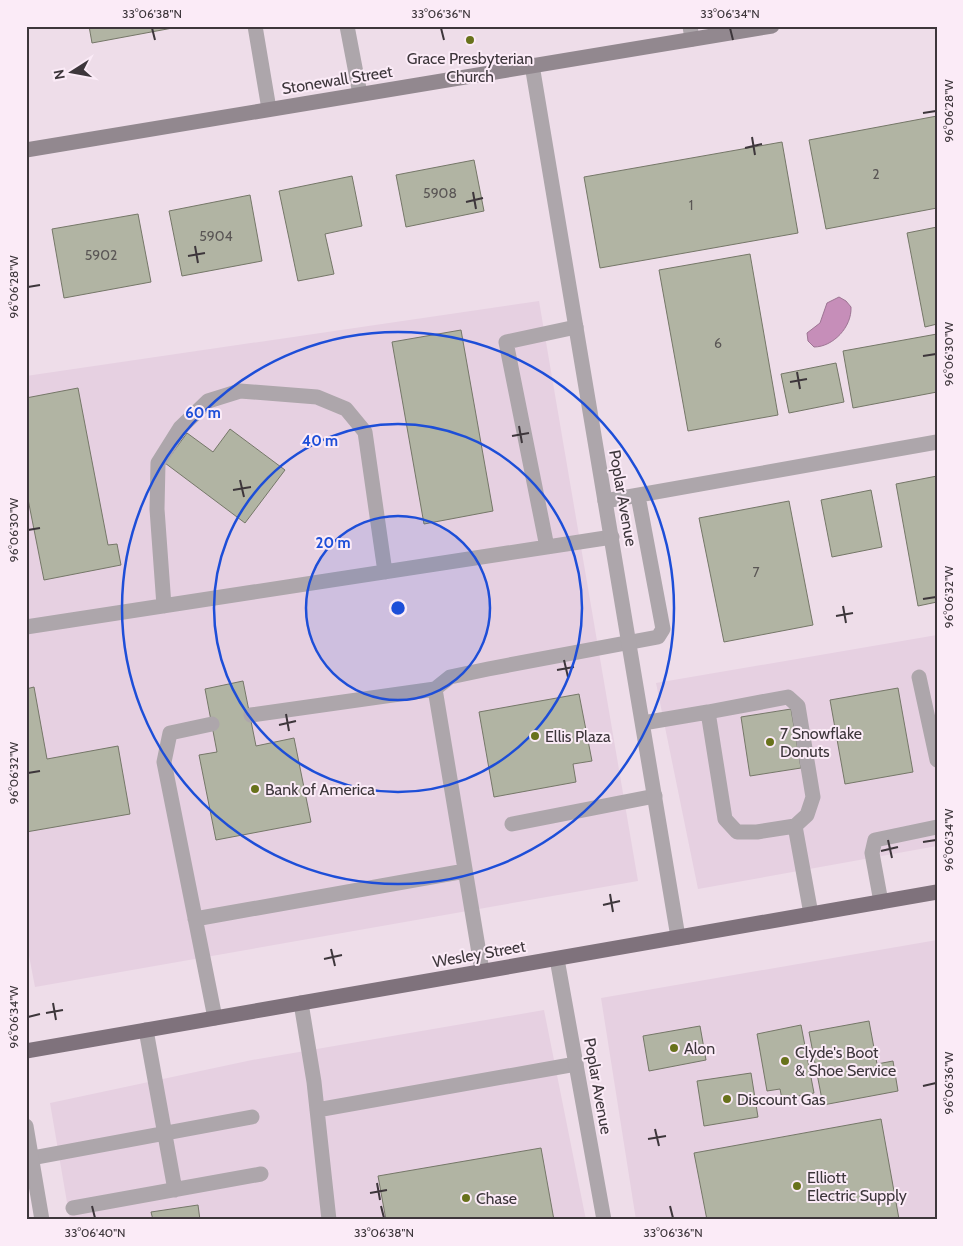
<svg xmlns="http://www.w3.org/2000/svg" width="963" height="1246" viewBox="0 0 963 1246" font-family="Cabin,sans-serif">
  <rect width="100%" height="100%" fill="#eedde9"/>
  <path fill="#e6d0e1" d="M539,301L638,881L35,987L26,940V376Z
    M937,635V846L698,889L656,683Z
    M937,940V1220H636L601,998Z
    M544,1010L586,1220H70L50,1103L252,1060Z"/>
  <path fill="#c68eb9" stroke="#9d7493" d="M839,297L846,301L851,307C852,327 833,347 814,347L808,341L807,333L820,323L827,303Z"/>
  <path fill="#b1b4a3" stroke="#757768" d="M89,26H178V27L92,43Z
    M937,116V208L826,229L809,140Z
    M782,142L798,233L600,268L584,177Z
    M474,160L484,211L406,227L396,175Z
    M352,176L362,226L325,234L334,274L298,281L279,191Z
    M250,195L262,261L182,276L169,211Z
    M138,214L151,282L64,298L52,229Z
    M937,227V324L925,327L907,233Z
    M750,254L778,415L688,431L659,270Z
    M461,330L493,511L424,524L392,342Z
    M937,334V392L853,408L843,351Z
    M836,363L844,402L789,413L781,374Z
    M78,388L108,545L117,544L121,565L44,580L26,489V398Z
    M230,429L285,470L245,523L165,463L187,433L213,452Z
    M937,476V602L918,606L896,484Z
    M871,490L882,547L832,557L821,500Z
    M789,501L813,625L724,642L699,518Z
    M243,681L256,746L294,738L311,822L216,840L199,755L217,752L205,689Z
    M34,687L47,759L118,746L130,814L26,832V689Z
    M898,688L913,772L845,784L830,700Z
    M579,694L592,761L573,764L576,782L494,797L479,712Z
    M791,709L801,768L750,776L741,717Z
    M869,1021L877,1064L893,1061L898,1091L823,1105L809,1032Z
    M801,1025L814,1093L782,1099L780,1089L767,1091L757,1034Z
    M700,1026L706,1060L649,1071L643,1036Z
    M751,1073L758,1117L704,1126L697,1081Z
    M881,1119L899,1219L707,1220L694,1153Z
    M541,1148L554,1220H386L378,1176Z
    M198,1205L200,1220H153L151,1212Z"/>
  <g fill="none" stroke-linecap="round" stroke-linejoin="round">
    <path stroke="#ada6ab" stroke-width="15" d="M255,26L269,109
      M347,26L360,94
      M690,26L692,39
      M605,501L937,442
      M547,547L506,342L576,327
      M164,606L157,509L158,463L180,428L208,401L240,391L317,397L346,409L365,432L385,572
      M26,627L612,537
      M919,677L937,760
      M708,712L788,697L798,706L813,797L807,815L795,826
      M251,715L435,689
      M643,723L708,712L725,819L737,832H757L795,826L811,914
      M212,724L170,733L164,762L215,1018
      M512,824L655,796
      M881,902L872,853L875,840L937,827
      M195,919L465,871
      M482,971L435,689L450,677L488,669L658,637L663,629L638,496
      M301,1003L314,1082L329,1220
      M146,1030L175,1190
      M317,1110L576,1064
      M32,1158L252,1117
      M73,1208L261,1174"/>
    <path stroke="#ada6ab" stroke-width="15" d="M532,65L678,937
      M557,959L604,1220
      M26,1126L42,1220"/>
    <path stroke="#92888f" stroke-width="15" d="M26,150L772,26"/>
    <path stroke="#7f727c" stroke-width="15" d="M26,1051L937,892"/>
  </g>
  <path fill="none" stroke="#3d363b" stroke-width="2" d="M152,28L155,40M441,28L444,40M730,28L733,40M923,113L936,111M752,137L755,155M745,148L762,144M473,192L476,209M466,202L483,198M195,246L198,263M188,256L205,253M28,287L40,285M923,356L936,354M797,372L800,389M790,382L807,379M519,426L522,443M512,436L529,433M240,480L244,497M233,490L251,487M28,530L40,528M923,599L936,597M843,606L846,623M836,616L853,613M564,660L568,677M557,670L574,667M286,714L289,731M279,725L296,721M28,773L40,771M888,840L892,858M923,842L936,840M881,851L898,847M610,894L613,912M603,905L620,901M331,949L335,966M324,959L342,955M53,1003L56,1020M46,1013L63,1010M28,1017L40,1014M923,1086L936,1083M655,1129L659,1146M648,1139L666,1136M377,1183L380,1200M370,1193L387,1190M92,1206L95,1218M381,1206L384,1218M670,1206L673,1218"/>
  <circle cx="398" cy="608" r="92" fill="#1d4ed8" fill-opacity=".12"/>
  <g fill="none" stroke="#1d4ed8" stroke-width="2.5">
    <circle cx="398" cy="608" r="92"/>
    <circle cx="398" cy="608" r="184"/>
    <circle cx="398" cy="608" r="276"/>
  </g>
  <g fill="#68721b" stroke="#fbebf7" stroke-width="2">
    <circle cx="470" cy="40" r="5"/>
    <circle cx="535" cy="736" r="5"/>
    <circle cx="770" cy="742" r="5"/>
    <circle cx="255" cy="789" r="5"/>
    <circle cx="674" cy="1048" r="5"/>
    <circle cx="785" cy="1061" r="5"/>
    <circle cx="727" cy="1099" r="5"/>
    <circle cx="797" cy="1186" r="5"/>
    <circle cx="466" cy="1198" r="5"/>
  </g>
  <g text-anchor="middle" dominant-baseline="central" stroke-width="4" stroke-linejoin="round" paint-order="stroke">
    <g font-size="14" fill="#5a5655">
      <text x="876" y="174">2</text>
      <text x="440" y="193">5908</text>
      <text x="691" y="205">1</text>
      <text x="216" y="236">5904</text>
      <text x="101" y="255">5902</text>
      <text x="718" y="343">6</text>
      <text x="756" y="572">7</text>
    </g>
    <g font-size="16" fill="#3d363b" stroke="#fbebf7" text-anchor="start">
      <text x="470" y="58" text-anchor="middle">Grace Presbyterian<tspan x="470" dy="18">Church</tspan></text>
      <text x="780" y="733">7 Snowflake<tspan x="780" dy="18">Donuts</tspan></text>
      <text x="545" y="736">Ellis Plaza</text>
      <text x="265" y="789">Bank of America</text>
      <text x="684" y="1048">Alon</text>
      <text x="795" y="1052">Clyde's Boot<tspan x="795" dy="18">&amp; Shoe Service</tspan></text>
      <text x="737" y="1099">Discount Gas</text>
      <text x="807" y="1177">Elliott<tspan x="807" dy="18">Electric Supply</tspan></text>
      <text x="476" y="1198">Chase</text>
    </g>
    <g font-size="16" fill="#3d363b" stroke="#fbebf7">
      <text transform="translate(337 80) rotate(-9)">Stonewall Street</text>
      <text transform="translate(623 498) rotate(80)">Poplar Avenue</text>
      <text transform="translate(479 954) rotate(-10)">Wesley Street</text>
      <text transform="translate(598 1086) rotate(80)">Poplar Avenue</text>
    </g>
  </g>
  <circle cx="398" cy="608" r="8" fill="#1d4ed8" stroke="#fbebf7" stroke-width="2.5"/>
  <g font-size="15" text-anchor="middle" font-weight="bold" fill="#1d4ed8" stroke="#fbebf7" stroke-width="4" stroke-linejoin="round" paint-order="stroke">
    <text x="203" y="418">60 m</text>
    <text x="320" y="446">40 m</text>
    <text x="333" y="548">20 m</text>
  </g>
  <rect width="963" height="1246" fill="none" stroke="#fbebf7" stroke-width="55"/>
  <g transform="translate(72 72) rotate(259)" stroke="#fbebf7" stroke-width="4" paint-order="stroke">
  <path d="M0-4L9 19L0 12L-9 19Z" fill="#3d363b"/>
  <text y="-8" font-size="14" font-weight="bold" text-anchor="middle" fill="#3d363b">N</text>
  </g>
  <rect x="28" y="28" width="908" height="1190" fill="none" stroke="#3d363b" stroke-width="2"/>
  <g font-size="12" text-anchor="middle" fill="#3d363b">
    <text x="152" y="18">33°06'38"N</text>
    <text x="441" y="18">33°06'36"N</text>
    <text x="730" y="18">33°06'34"N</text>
    <text transform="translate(949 111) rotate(-90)" y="4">96°06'28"W</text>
    <text transform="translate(14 287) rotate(-90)" y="4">96°06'28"W</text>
    <text transform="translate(949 354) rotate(-90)" y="4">96°06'30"W</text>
    <text transform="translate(14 530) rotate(-90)" y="4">96°06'30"W</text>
    <text transform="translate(949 597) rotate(-90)" y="4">96°06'32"W</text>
    <text transform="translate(14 773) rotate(-90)" y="4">96°06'32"W</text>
    <text transform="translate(949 840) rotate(-90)" y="4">96°06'34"W</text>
    <text transform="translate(14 1017) rotate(-90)" y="4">96°06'34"W</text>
    <text transform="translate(949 1083) rotate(-90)" y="4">96°06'36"W</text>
    <text x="95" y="1237">33°06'40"N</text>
    <text x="384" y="1237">33°06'38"N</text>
    <text x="673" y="1237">33°06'36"N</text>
  </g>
</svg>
